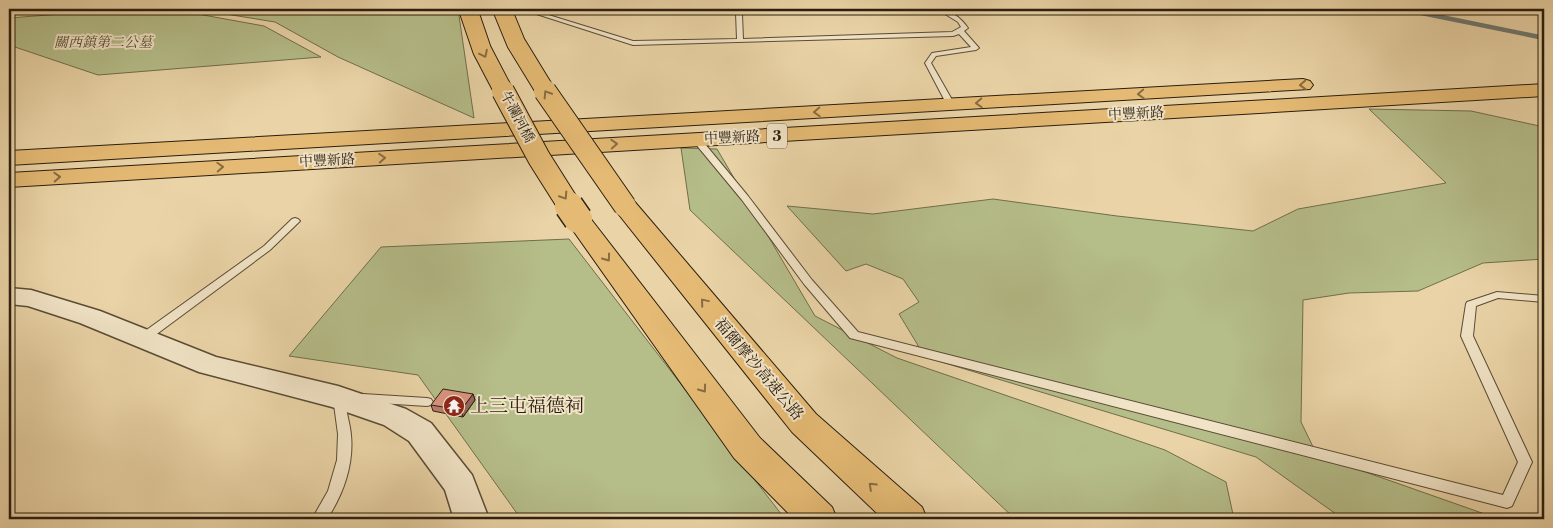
<svg xmlns="http://www.w3.org/2000/svg" width="1553" height="528" viewBox="0 0 1553 528" font-family="'Libre Bodoni','Noto Serif TC',serif">
  <rect width="100%" height="100%" fill="#ead4a7"/>
  <filter id="stains"><feTurbulence type="fractalNoise" baseFrequency=".004" numOctaves="4"/><feColorMatrix values="0 0 0 0 .2 0 0 0 0 .09 0 0 0 0 .02 0 0 0 .5 -.17"/></filter>
  <radialGradient id="worn" r=".72"><stop offset=".6" stop-color="#630" stop-opacity="0"/><stop offset="1" stop-color="#630" stop-opacity=".3"/></radialGradient>
  <path fill="#b5bd89" stroke="#706e4c" d="M9,9H94L9,15Z
    M126,9H170L264,26L321,57L98,75L9,45V18Z
    M195,9H458L474,118L338,57L275,22Z
    M1369,109L1471,111L1544,127V259L1483,263L1418,291L1349,293L1303,300L1301,422L1317,455L1499,519H1343L1256,457L925,357L899,314L919,302L903,279L866,264L846,271L787,206L873,214L993,199L1117,216L1253,231L1298,209L1446,183Z
    M681,148L717,149L815,316L897,358L1165,450L1226,482L1234,519H1015L690,210Z
    M569,239L785,519H521L418,375L289,356L381,247Z"/>
  <g fill="none" stroke-linecap="round" stroke-linejoin="round">
    <path stroke="#6f7972" stroke-width="4.5" d="M1402,9L1544,38"/>
    <g stroke="#5a4c35" stroke-width="2">
      <path id="service" d="M521,9H529L633,41L737,39L736,13L741,9H748L742,14L743,39L952,32L961,27L958,22L937,9C949,8 961,18 968,28L964,31L979,48L976,50L936,56L931,63L955,105L951,107L947,105L925,63L932,53L971,47L959,34L953,36L633,45Z
        M694,138H700L748,196L812,280L858,332L1503,495L1518,462L1461,336L1466,304L1467,302L1497,292L1544,296V302L1498,298L1476,306L1473,336L1532,462L1512,506L1507,508L850,338L804,284L742,200L694,142Z
        M295,218L298,219L300,221L298,223L270,250L146,342H138L136,339L138,336L264,246L292,219Z
        M339,393L343,394L345,397C345,410 350,422 351,435C354,465 343,495 327,519H312L328,491L337,460L338,434L333,397L335,394Z
        M363,394L427,398L431,399L433,402L431,405L427,406L363,402L359,401L357,398L359,395Z"/>
    </g>
    <g stroke="#5a4c35" stroke-width="3">
      <path id="tertiary" d="M9,288L31,290L100,311L216,357L338,386L406,409L431,423L472,475L489,519H454L445,490L409,441L384,425L332,407L199,372L80,323L28,306L9,304Z"/>
    </g>
    <g stroke="#2a1e0f" stroke-width="2">
      <path id="primary" d="M1303,79L1310,81L1313,85L1310,89L9,165V151Z
        M1544,84V96L9,187V173Z"/>
    </g>
    <g stroke="#2a1e0f" stroke-width="2">
      <path id="motorway" d="M625,199L634,201L816,414L922,507L927,519H883L792,432L616,211L613,206L616,201Z
        M578,211L587,214L760,438L832,507L837,519H794L734,458L565,219L569,214Z"/>
    </g>
    <use href="#service" fill="#f1e3c6" fill-rule="evenodd"/>
    <use href="#tertiary" fill="#f1e3c6" fill-rule="evenodd"/>
    <use href="#primary" fill="#e5ba74" fill-rule="evenodd"/>
    <use href="#motorway" fill="#e5ba74" fill-rule="evenodd"/>
    <g stroke="#2a1e0f" stroke-width="20" stroke-linecap="butt">
      <path id="motorway-bridge-far2" d="M468,9L482,50L504,92
        M502,9L516,43L546,92"/>
    </g>
    <g stroke="#2a1e0f" stroke-width="24" stroke-linecap="butt">
      <path id="motorway-bridge-far1" d="M503,91L539,158L570,207
        M545,91L625,206"/>
    </g>
    <g stroke="#2a1e0f" stroke-width="31" stroke-linecap="butt">
      <path id="motorway-bridge" d="M569,206L578,219"/>
    </g>
    <use href="#motorway-bridge-far2" stroke="#e5ba74" stroke-width="18"/>
    <use href="#motorway-bridge-far1" stroke="#e5ba74" stroke-width="22"/>
    <use href="#motorway-bridge" stroke="#e5ba74" stroke-width="28"/>
  </g>
  <path fill="#ba7e6e" stroke="#2a1e0f" d="M473,394L475,400L463,417L433,411L431,405Z"/>
  <path fill="#97675a" stroke="#2a1e0f" d="M473,394L475,400L463,417L461,410Z"/>
  <path fill="#d89380" stroke="#2a1e0f" d="M443,389L473,394L461,410L431,405Z"/>
  <defs><path id="oneway-chevron" d="M-2-3.5L2.5 0L-2 3.5" fill="none" stroke-width="1.6" stroke-linecap="round" stroke-linejoin="round" transform="scale(1.25)"/></defs>
  <g stroke="#886c42">
    <use href="#oneway-chevron" transform="translate(484 54) rotate(64)"/>
    <use href="#oneway-chevron" transform="translate(1303 85) rotate(177)"/>
    <use href="#oneway-chevron" transform="translate(547 94) rotate(-122)"/>
    <use href="#oneway-chevron" transform="translate(1141 94) rotate(177)"/>
    <use href="#oneway-chevron" transform="translate(979 103) rotate(177)"/>
    <use href="#oneway-chevron" transform="translate(817 112) rotate(177)"/>
    <use href="#oneway-chevron" transform="translate(614 144) rotate(-3)"/>
    <use href="#oneway-chevron" transform="translate(382 158) rotate(-4)"/>
    <use href="#oneway-chevron" transform="translate(220 167) rotate(-3)"/>
    <use href="#oneway-chevron" transform="translate(57 177) rotate(-3)"/>
    <use href="#oneway-chevron" transform="translate(564 196) rotate(57)"/>
    <use href="#oneway-chevron" transform="translate(607 258) rotate(54)"/>
    <use href="#oneway-chevron" transform="translate(704 302) rotate(-130)"/>
    <use href="#oneway-chevron" transform="translate(703 389) rotate(54)"/>
    <use href="#oneway-chevron" transform="translate(872 486) rotate(-137)"/>
  </g>
  <defs>
    <g id="temple-disc" transform="scale(1.125)"><circle r="9.5" fill="#8f2418" stroke="#f1e3c6"/><path d="M0-6L5-2H3V0L6.5 2.5H4V6H1.5V3h-3V6H-4V2.5H-6.5L-3 0V-2H-5Z" fill="#fff"/></g>
  </defs>
  <g fill-rule="evenodd">
    <use href="#temple-disc" x="454" y="406"/>
  </g>
  <g text-anchor="middle" dominant-baseline="central" stroke-width="4" stroke-linejoin="round" paint-order="stroke">
    <g font-size="14" font-style="italic" fill="#544e34" stroke="#f1e3c6">
      <text x="103" y="43">關西鎮第二公墓</text>
    </g>
    <g font-size="14" fill="#2a1e0f" stroke="#f1e3c6">
      <text transform="translate(1136 114) rotate(-3)">中豐新路</text>
      <text transform="translate(517 117) rotate(62)">牛瀾河橋</text>
      <text transform="translate(732 138) rotate(-3)">中豐新路</text>
      <text transform="translate(327 161) rotate(-3)">中豐新路</text>
    </g>
    <rect fill="#f1e3c6" stroke="#665946" stroke-width="1" x="767" y="123.5" width="20" height="25" rx="4"/>
    <g font-size="15" font-weight="bold" fill="#2a1e0f">
      <text x="777" y="136">3</text>
    </g>
    <g font-size="16" fill="#2a1e0f" stroke="#f1e3c6">
      <text transform="translate(759 369) rotate(50)">福爾摩沙高速公路</text>
    </g>
    <g font-size="19" fill="#2a1e0f" stroke="#f1e3c6" text-anchor="start">
      <text x="470" y="406">上三屯福德祠</text>
    </g>
  </g>
  <rect width="1553" height="528" fill="none" stroke="#ead4a7" stroke-width="30"/>
  <rect x="10" y="10" width="1533" height="508" fill="none" stroke="#2a1e0f" stroke-width="2.5"/>
  <rect x="15" y="15" width="1523" height="498" fill="none" stroke="#2a1e0f"/>
  <rect width="100%" height="100%" filter="url(#stains)"/>
  <rect width="100%" height="100%" fill="url(#worn)"/>
</svg>
